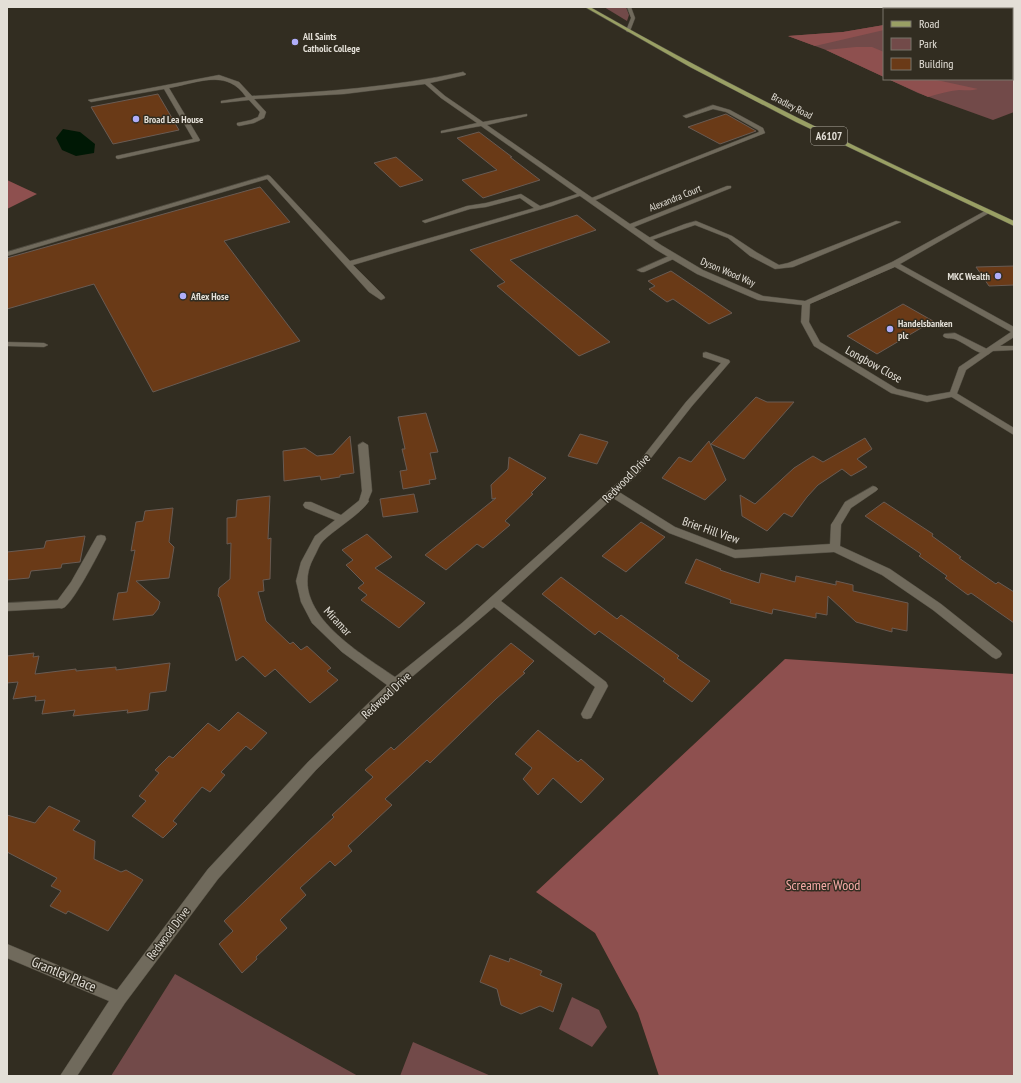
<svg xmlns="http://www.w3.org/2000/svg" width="1021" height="1083" viewBox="0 0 1021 1083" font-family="'PT Sans Narrow',sans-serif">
  <rect width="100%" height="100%" fill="#322d21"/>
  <path fill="#724a49" d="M604,7H626L629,15L627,21Z
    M956,7H1014V112L993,120L918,93L888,79H1012V9H949Z
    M884,25V77L826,50L788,36L843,32Z
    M175,974L358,1076H111Z
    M572,997L599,1010L607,1027L592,1047L559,1029Z
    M413,1042L491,1076H400Z"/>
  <path fill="#8e504f" d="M884,25V30L815,46L788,36L843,32Z
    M856,47H872L884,52V77L826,50Z
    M888,79H932L978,89C971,91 966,90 959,90C949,91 938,94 928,97Z
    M7,180L37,194L7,209Z
    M785,659L1014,674V1076H659L638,1013L595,933L536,892Z"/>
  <path fill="#001805" d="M63,129L80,132L95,144L94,153L76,156L62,150L56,138Z"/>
  <path fill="#6a3a17" stroke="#695b53" d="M158,94L179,130L113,144L91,107Z
    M726,114L756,131L720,144L688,127Z
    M479,132L512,157H510L540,180L483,198L462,180L497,170L457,138Z
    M396,157L423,180L400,187L374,163Z
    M260,187L290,222L224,241L300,341L153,392L94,284L7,309V258Z
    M577,215L596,230L510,260L610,342L579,356L497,286L505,282L470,250Z
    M1014,266V285L989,286L976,267Z
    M671,271L705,294L732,313L709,324L673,299L667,302L649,289L655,286L648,281Z
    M903,304L933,321L877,354L847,336Z
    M756,397L767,402H794L744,459L711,444Z
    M426,413L438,452L430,453L436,479L429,480L430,484L403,489L400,471L407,470L402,449H405L398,417Z
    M580,434L608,442L597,464L568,456Z
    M350,436L354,473L340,475V477L321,480L320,476L284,481L283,451L305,448L317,456L333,454Z
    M865,438L872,449L857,459L867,467L851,476L842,469L818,485L807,497L792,517L784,513L767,531L742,516L740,495L755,504L794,468L813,456L823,462Z
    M709,441L726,480L705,500L662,478L679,457L691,462Z
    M509,457L546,478L531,493L533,494L505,521L510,525L483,548L477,544L446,570L425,555L496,498L492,499L491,485L508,469Z
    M414,494L418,512L383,517L380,499Z
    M270,496L268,539L271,538L270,579L263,580L264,591L258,592L266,621L290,644L293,642L301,650L307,646L331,668L327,671L338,680L310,703L275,669L265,677L243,656L236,661L220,598L218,596L219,588L230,579L231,543L227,544V518L236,517L237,500Z
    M884,502L933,534L932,536L961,557L959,558L996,584L998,582L1014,592V623L971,593L968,595L945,578L947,576L919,556L921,554L865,516Z
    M173,508L169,542L174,547L169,578L136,581L160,602L158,609L153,615L113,620L118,593L127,592L135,550L131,551L136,522L143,521L145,511Z
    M641,522L665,537L626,572L602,556Z
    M367,534L392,557L375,568L425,603L399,628L361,600L367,595L358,588L364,583L346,565L353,560L342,550Z
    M85,536L80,562L62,564L61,568L31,571L29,578L7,580V552L44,548L46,541Z
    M696,559L721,569L720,570L759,583L761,573L795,582L796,576L836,585V581L853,585V591L908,603L907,631L892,628V632L856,622L828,596L827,615L816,613V618L773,609L772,614L730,603L731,600L685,583Z
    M561,577L617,619L621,615L679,656L677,658L710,681L692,702L663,681L665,679L599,631L595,635L542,594Z
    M511,643L534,661L523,672L525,673L496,699L430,763L427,760L385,799L392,805L348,846L352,851L335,866L330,861L300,888L306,895L280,920L287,928L256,957L257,959L242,973L219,944L233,931L224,921L292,856L334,817L332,815L373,777L365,770L391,747L394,750Z
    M34,653L33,657L39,656L35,674L76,669V671L116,667V670L170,663L166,691L150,693L148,710L127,713L128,710L73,716L75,710L42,714L45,700L35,701L36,696L13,699L18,682L7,683V656Z
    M238,712L267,733L251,750L246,746L221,772L225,775L210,792L202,787L173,821L177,824L163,838L132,816L146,801L139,796L159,773L155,770L169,756L173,758L208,723L219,731Z
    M538,730L578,762L581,759L604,779L581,803L553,778L538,795L523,779L532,768L515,754Z
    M49,806L80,821L73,830L95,841L94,859L121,872L126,870L143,880L108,931L68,911L66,914L50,906L61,891L51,886L57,878L7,852V815L35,823Z
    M490,955L509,962L510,958L542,971L540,975L562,984L553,1012L540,1006L521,1014L501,1005L497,989L480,982Z"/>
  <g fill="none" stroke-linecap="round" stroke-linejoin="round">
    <g stroke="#4e4a3f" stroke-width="1">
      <path id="service" d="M713,105L730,110L763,128L765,133L593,201H589V199L759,132L758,130L726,112L713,109L686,118L683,116Z
        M268,175L270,176L350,261L534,208L520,198L486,207L470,209L425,223L422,221L467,206L486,203L521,194L540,206L580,193L585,194L552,206L353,265L384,296L385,298L381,300L369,292L267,179L7,256V252Z
        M696,221L732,236L756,252L779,265L788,263L896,221L901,222L793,267L775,269L750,256L728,238L695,225L649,241L643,240L685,224Z
        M671,255H674L678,257L644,272H641L637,270Z
        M955,333L989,350L990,352L989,354C980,356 966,344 957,340C952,337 947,340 943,336L944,334Z
        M7,342L44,343L48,345L44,347L7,346Z
        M953,391L1014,428V435L950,396L949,394Z
        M363,442L368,445L372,491L367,503L364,505L359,501L362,491L358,445Z
        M873,486L876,487L878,489L876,491L851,508L839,528H833L831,525L845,502Z
        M101,535L105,536L106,539C100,551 73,604 63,608C61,609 60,608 57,607L56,604L57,601L71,582L97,536Z"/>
    </g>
    <g stroke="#4e4a3f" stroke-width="1">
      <path id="minor" d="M627,7H631L635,18L630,31L628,32L626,31L631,18Z
        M463,72L466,74L465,75L430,83L445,96L483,122L527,114V116L487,125L630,224L727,186H731V188L634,227L661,245L703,270L763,296L805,301L892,262L985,211H989V213L900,264L1014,327V337L1000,346H1014V350L993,351L966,370L956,396L927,402L891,393L814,346L801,322L802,305L758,300L697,274L655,249L481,126L441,133V131L477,123L441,98L425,84L344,94L254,99L266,112L264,118L254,123L239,126L237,125V123L251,120L258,117L260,112L249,100L221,103V101L246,97C227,68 197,83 169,88L200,140L199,141L118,159L116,158V156L193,139L164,89L91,102L88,100L219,75L239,82L252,96C323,92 393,87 463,72ZM895,267L1011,332L959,367L950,392L927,396L897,389L820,342L809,322L810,304Z
        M706,352L729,360L730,362L692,406L640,472L619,492L675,527L735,550L830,544L831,525L833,522H839L841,525L840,546L890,569L941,604L1000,651L1002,654L1000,657L996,659L992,657L933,610L882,575L834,552L735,558L669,533L613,498L501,601L606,682L608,686L591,718L587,719L583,718L581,714L595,687L494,607L399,688L316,770L218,879L125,1003L77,1076H60L109,1001L7,958V944L117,990L208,869L308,762L387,685L342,652L312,623L301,602L296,581L301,562L315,536L335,520L305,508L303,505L305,502H311L341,515L361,499L364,497L369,501C361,514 335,529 323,541C319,545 317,552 314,557C285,610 359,652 395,677L462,623L566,530L634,468L686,402L721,363L703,357V353Z
        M61,600L65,601L66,604L65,607L61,608L7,611V603Z"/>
    </g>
    <g stroke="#4e4a3f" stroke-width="1">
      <path id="primary" d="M585,7H590C728,86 870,155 1014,221V226L796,122L690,67Z"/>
    </g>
    <use href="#service" fill="#706a5c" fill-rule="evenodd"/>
    <use href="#minor" fill="#706a5c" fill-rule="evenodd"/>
    <use href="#primary" fill="#999f64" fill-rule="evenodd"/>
  </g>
  <g fill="#b0aefa" stroke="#322d21" stroke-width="1.5">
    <circle cx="295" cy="42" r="4"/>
    <circle cx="136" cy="119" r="4"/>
    <circle cx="998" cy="276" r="4"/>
    <circle cx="183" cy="296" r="4"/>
    <circle cx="890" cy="329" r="4"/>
  </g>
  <g text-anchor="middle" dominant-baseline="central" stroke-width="3" stroke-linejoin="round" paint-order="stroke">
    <g font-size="10" font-weight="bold" fill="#e3dfd7" stroke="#322d21" text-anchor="start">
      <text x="303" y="36">All Saints<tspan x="303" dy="12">Catholic College</tspan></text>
      <text x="144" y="119">Broad Lea House</text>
      <text x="990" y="276" text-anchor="end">MKC Wealth</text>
      <text x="191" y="296">Aflex Hose</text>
      <text x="898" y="323">Handelsbanken<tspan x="898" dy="12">plc</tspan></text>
    </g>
    <g font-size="10" fill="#e3dfd7" stroke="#322d21">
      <text transform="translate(792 106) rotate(27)">Bradley Road</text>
      <text transform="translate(675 198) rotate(-22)">Alexandra Court</text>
      <text transform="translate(728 272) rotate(23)">Dyson Wood Way</text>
    </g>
    <rect fill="#322d21" stroke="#aeaaa0" stroke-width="1" x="811" y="127" width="36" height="18" rx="3"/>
    <g font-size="11" font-weight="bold" fill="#e3dfd7">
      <text x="829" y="136">A6107</text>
    </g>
    <g font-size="12" fill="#e3dfd7" stroke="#322d21">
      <text transform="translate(874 364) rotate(29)">Longbow Close</text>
      <text transform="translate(626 478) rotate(-46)">Redwood Drive</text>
      <text transform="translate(711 530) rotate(19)">Brier Hill View</text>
      <text transform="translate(338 621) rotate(47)">Miramar</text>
      <text transform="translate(386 695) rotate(-43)">Redwood Drive</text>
      <text transform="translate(168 933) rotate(-53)">Redwood Drive</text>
    </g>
    <g font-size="14" fill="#f6aaa7" stroke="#322d21">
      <text x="823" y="885">Screamer Wood</text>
    </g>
    <g font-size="14" fill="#e3dfd7" stroke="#322d21">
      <text transform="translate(64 974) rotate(23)">Grantley Place</text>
    </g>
  </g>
  <rect width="1021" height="1083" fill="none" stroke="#e3dfd7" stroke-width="16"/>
  <rect x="883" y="8" width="130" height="72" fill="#322d21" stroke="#79746a"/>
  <rect x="891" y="21" width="20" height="6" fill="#999f64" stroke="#79746a"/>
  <text x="919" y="28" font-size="12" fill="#e3dfd7">Road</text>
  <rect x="891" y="38" width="20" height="12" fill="#724a49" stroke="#79746a"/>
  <text x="919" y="48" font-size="12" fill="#e3dfd7">Park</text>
  <rect x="891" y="58" width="20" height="12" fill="#6a3a17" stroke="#79746a"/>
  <text x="919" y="68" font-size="12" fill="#e3dfd7">Building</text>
</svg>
